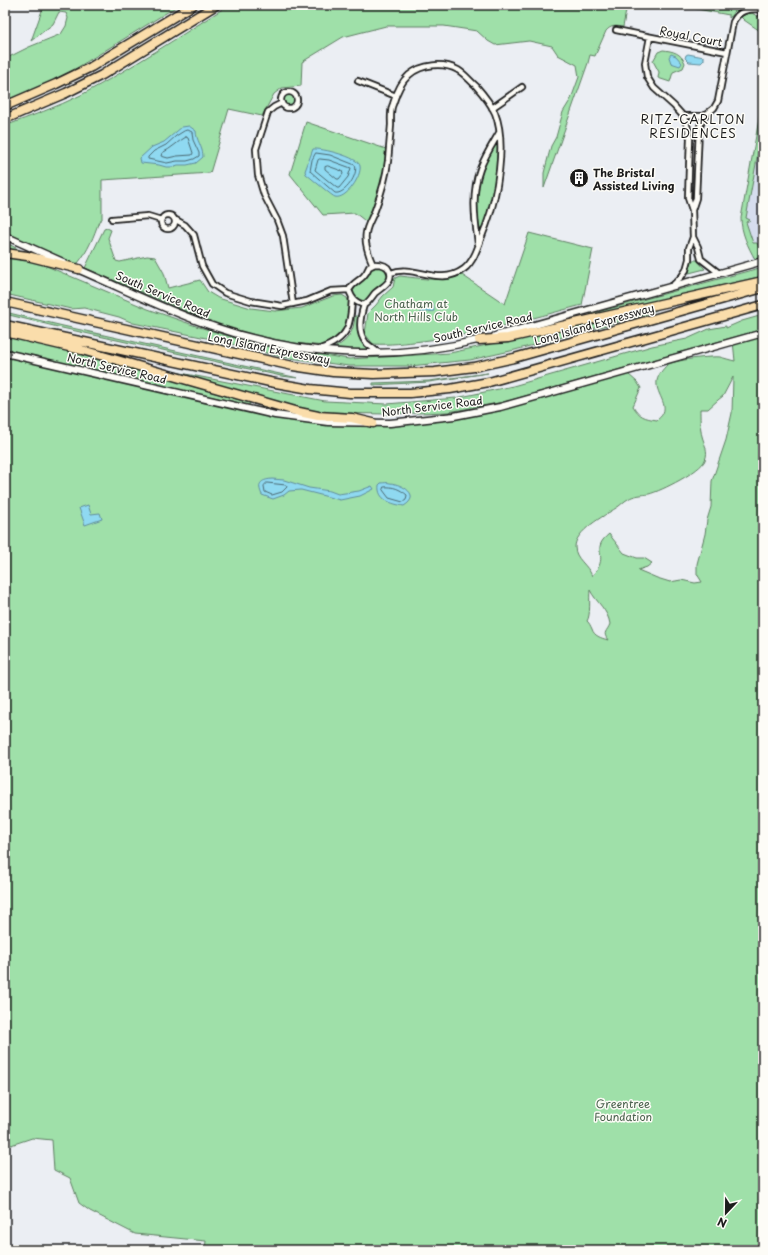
<svg xmlns="http://www.w3.org/2000/svg" width="768" height="1255" viewBox="0 0 768 1255" font-family="'Playpen Sans',sans-serif">
  <rect width="100%" height="100%" fill="#ebeef3"/>
  <filter id="ink" filterUnits="userSpaceOnUse"><feTurbulence type="fractalNoise" baseFrequency=".025" numOctaves="2"/><feDisplacementMap in="SourceGraphic" scale="8" xChannelSelector="R" yChannelSelector="G"/><feConvolveMatrix kernelMatrix="1 2 1 2 8 2 1 2 1" color-interpolation-filters="sRGB"/></filter>
  <g filter="url(#ink)">
    <path fill="#d6ddee" d="M763,93V260L754,262L742,225V218Z"/>
    <path fill="#9fe0a9" stroke="#5e7e62" fill-rule="evenodd" d="M44,5H179L75,69L34,90L5,101V59L29,47L61,34L66,26L68,18L66,13L59,12L53,24L31,41Z
      M229,5H627L623,27C616,26 611,25 606,31L595,56L590,55L588,63L544,188V173L551,146L556,137L563,112L571,99L579,77L577,65L558,55L552,46L529,41L495,45L488,41L477,31L444,26H386L343,37L302,62L301,86L282,88L274,94L262,116L229,109L210,173L102,180V219L99,221C94,236 88,251 78,263L75,264L5,233V126C31,116 57,107 81,95C132,68 180,36 229,5Z
      M676,5H755L744,7L736,13L734,11L733,12V15L729,18V15Z
      M752,13L763,20V33L744,20L741,17L746,14Z
      M663,50C673,51 681,53 685,63L683,68L673,72L670,82L658,78L659,72L653,61L658,52Z
      M281 100a8 8 0 1 1 16 0a8 8 0 1 1-16 0Z
      M763,97V126L746,218L750,220L746,222L753,243H757L759,247L763,246V257L755,259C748,247 741,232 741,218Z
      M306,122L389,150L388,163L369,224L355,213L323,215L290,174Z
      M499,133L497,184L478,244L474,216L479,174Z
      M107,228L111,230L108,238L116,261L120,262L147,256L155,257L164,273L168,288L200,280L208,292L218,298L251,308L275,311L302,308L333,296L342,295L347,298L350,305L349,316L344,331L332,343L324,346L294,343L249,334L216,324L85,268L104,229Z
      M529,233L593,249L582,305C529,319 476,335 422,341C405,343 390,345 373,344L365,334L368,313L376,305L383,296L393,287L395,278L400,276C420,278 442,283 462,275L505,304Z
      M5,242L27,254L5,250Z
      M5,257L37,262L148,309L196,326L258,345L349,359L450,353L663,307L647,314L515,350L470,360L410,366H349L282,357L216,340L133,323L119,317L84,308L71,309L5,294Z
      M693,260H697L705,269L689,273L691,262Z
      M375,264L388,267L390,279L364,305L357,303L349,290L360,281L369,267Z
      M763,267V276L594,315L590,314Z
      M5,312L63,326L298,378L281,376L62,328L5,314Z
      M763,315V329L504,402L448,412L388,414L321,413L258,398L155,368L325,401L387,404L456,398L513,386L652,346L687,339L709,329L726,326V328L742,321Z
      M355,316H358C357,333 356,342 373,351L330,349C346,344 354,333 355,316Z
      M763,333V1250H205L206,1241L135,1234L90,1211L79,1203L70,1178L54,1170L52,1140L32,1138L5,1147V353L245,408L349,423L454,416L628,374L637,382L641,388L633,406C640,417 644,418 657,420C674,407 655,396 657,381C658,375 663,369 667,365C674,360 711,356 720,357C724,358 730,360 735,361L733,341ZM733,377L732,413L726,440L712,481L711,507L707,520L705,534L697,564V574L702,582L695,583L681,580L670,582L657,578L638,570L647,567L652,563L644,558H637L624,553L609,534C592,548 605,553 599,566C598,569 594,573 592,576C588,565 575,559 575,547C575,531 604,516 616,508C620,506 624,501 628,499C634,495 642,495 649,494C661,491 701,471 705,460C709,451 704,444 702,436C700,430 700,415 700,409H708L718,400L723,396ZM590,590C596,602 608,610 610,624C607,632 602,632 608,640C601,638 594,636 592,629C590,625 590,624 587,621C591,615 589,599 590,590Z
      M5,336L82,354L250,403L249,405L5,351Z
      M488,373L429,382L373,385V383L429,381Z"/>
    <path fill="#8fd9f1" stroke="#618d9c" d="M671,54L676,56L682,63L680,66L671,63L669,57Z
      M688,54L704,57V60L701,63L689,62L685,58L686,55Z
      M189,126L196,131C196,140 203,147 203,157L196,163L187,165H178L172,167H166L159,165L141,163L140,158L152,147L164,142L182,127Z
      M313,149C321,148 359,157 360,166C362,176 346,200 335,197C333,197 310,177 306,174L305,171Z
      M433,303L434,311L421,313L420,305Z
      M272,479L284,480L309,488L330,491L338,494L359,491L372,486L374,489L360,496L340,500L301,490L289,491L284,495L273,499L262,495C257,484 260,480 272,479Z
      M381,483C384,483 387,482 390,483C402,484 422,495 404,506C392,504 377,500 379,485Z
      M88,505L91,514L100,513L102,519L85,525L79,508Z"/>
    <g fill="none" stroke-linecap="round" stroke-linejoin="round">
      <path stroke="#4a6871" stroke-width="1" d="M188,130L192,132L193,140L199,153V156L194,159L187,161H177L167,163L148,159V157L154,151L166,145L176,136L184,131Z
        M186,137L188,138L193,153L192,155L177,156L168,158L161,156L162,153C171,149 177,142 186,137Z
        M316,153L330,155L355,165C359,174 345,195 335,193L310,171L312,160Z
        M320,159L329,160L351,168L348,177L339,188H337L315,170L318,160Z
        M328,166L342,171L343,174L339,179H337L325,169V167Z
        M267,483L286,485L287,487L282,492L272,495L265,492L264,486Z
        M384,487C393,486 400,489 407,495L406,500L403,502L389,498L383,490Z"/>
      <g stroke="#1c1c1c" stroke-width="8">
        <path id="street" d="M760,5V11L763,16
          M616,30L727,52
          M650,37L645,63L647,77L654,88L674,106L683,116L687,125L690,138L688,198L692,210L693,237L689,248V259L686,270L682,276L672,286
          M358,81L396,96
          M281 100a8 8 0 1 1 16 0a8 8 0 1 1-16 0Z
          M282,103L274,107L268,112L256,149L258,175L264,195L277,220L283,236L293,304
          M492,108L522,87
          M683,116H704
          M692,210L696,198L699,129L704,116L714,108L718,101L733,22C739,10 748,9 760,9
          M161 222a7 7 0 1 1 14 0a7 7 0 1 1-14 0Z
          M112,219L148,216L161,220
          M176,220L185,225L194,235L202,266L212,284L225,293L251,301L282,306L307,301L331,291L349,290
          M693,237L698,247L701,259L719,273
          M478,244C475,220 471,193 480,169C485,156 492,145 499,133
          M375,264C381,264 387,265 389,270C395,281 382,287 375,293C371,298 369,302 364,305C355,302 352,299 349,290C355,279 363,282 369,267Z
          M373,265C369,256 364,244 366,233C367,225 372,218 375,210C381,194 386,178 388,161C389,149 390,137 391,125C391,118 390,110 393,104C396,94 401,82 409,75C422,64 443,62 458,70C465,74 470,81 476,86C483,94 491,104 495,113C507,143 497,197 486,226C480,239 476,260 464,269C438,288 415,263 391,273
          M364,305C360,317 357,332 366,343C370,346 375,350 379,353
          M320,349C349,339 351,325 352,297"/>
      </g>
      <g stroke="#1c1c1c" stroke-width="9">
        <path id="secondary" d="M5,236L63,262
          M75,268C122,288 169,312 218,328C303,357 396,361 482,339
          M495,336L763,261
          M5,353L275,415L328,422L390,423L454,416L500,407L763,333"/>
      </g>
      <g stroke="#1c1c1c" stroke-width="11">
        <path id="highway" d="M5,106L56,84L91,67L193,5
          M5,119L66,93L102,75L216,5
          M5,253L27,256L79,269
          M5,302L293,366L333,372L374,374L435,372L474,367L514,358L763,288
          M5,325L270,382L310,389L350,393H410L450,389L489,382L763,305
          M5,332L82,350L299,412L318,416L352,418L373,423
          M479,340L508,338L763,281"/>
      </g>
      <use href="#street" stroke="#fdfcf7" stroke-width="4.5"/>
      <use href="#secondary" stroke="#fdfcf7" stroke-width="6"/>
      <use href="#highway" stroke="#faddab" stroke-width="8"/>
    </g>
  </g>
  <defs>
    <g id="building-disc" transform="scale(1)"><circle r="9.5" fill="#1c1c1c" stroke="#fdfcf7"/><path d="M-4-6H4V6H1V3H-1V6H-4ZM-2.5-4.3h1.7v1.8h-1.7ZM.8-4.3h1.7v1.8H.8ZM-2.5-1h1.7V.8h-1.7ZM.8-1h1.7V.8H.8Z" fill="#fff"/></g>
  </defs>
  <g fill-rule="evenodd">
    <use href="#building-disc" x="579" y="178"/>
  </g>
  <g text-anchor="middle" dominant-baseline="central" stroke-width="3" stroke-linejoin="round" paint-order="stroke">
    <g font-size="11" fill="#1c1c1c" stroke="#fdfcf7">
      <text transform="translate(691 36) rotate(11)">Royal Court</text>
      <text transform="translate(163 294) rotate(23)">South Service Road</text>
      <text transform="translate(594 324) rotate(-16)">Long Island Expressway</text>
      <text transform="translate(483 327) rotate(-13)">South Service Road</text>
      <text transform="translate(269 348) rotate(11)">Long Island Expressway</text>
      <text transform="translate(117 368) rotate(13)">North Service Road</text>
      <text transform="translate(432 406) rotate(-7)">North Service Road</text>
    </g>
    <g font-size="11" font-weight="bold" fill="#1c1c1c" stroke="#fdfcf7" text-anchor="start">
      <text x="593" y="172">The Bristal<tspan x="593" dy="13">Assisted Living</tspan></text>
    </g>
    <g font-size="11" fill="#4a614d" stroke="#fdfcf7">
      <text x="416" y="303">Chatham at<tspan x="416" dy="13">North Hills Club</tspan></text>
      <text x="623" y="1103">Greentree<tspan x="623" dy="13">Foundation</tspan></text>
    </g>
    <g font-size="12" letter-spacing="1" fill="#1c1c1c" stroke="#fdfcf7">
      <text x="693" y="119">RITZ-CARLTON<tspan x="693" dy="14">RESIDENCES</tspan></text>
    </g>
  </g>
  <rect width="768" height="1255" fill="none" stroke="#fdfcf7" stroke-width="20"/>
  <rect x="10" y="10" width="748" height="1235" fill="none" stroke="#1c1c1c" stroke-width="1.5" filter="url(#ink)"/>
  <g transform="translate(726 1213) rotate(202)" stroke="#fdfcf7" stroke-width="3" paint-order="stroke">
  <path d="M0-3L7 15L0 10L-7 15Z" fill="#1c1c1c"/>
  <text y="-6" font-size="11" font-weight="bold" text-anchor="middle" fill="#1c1c1c">N</text>
  </g>
</svg>
